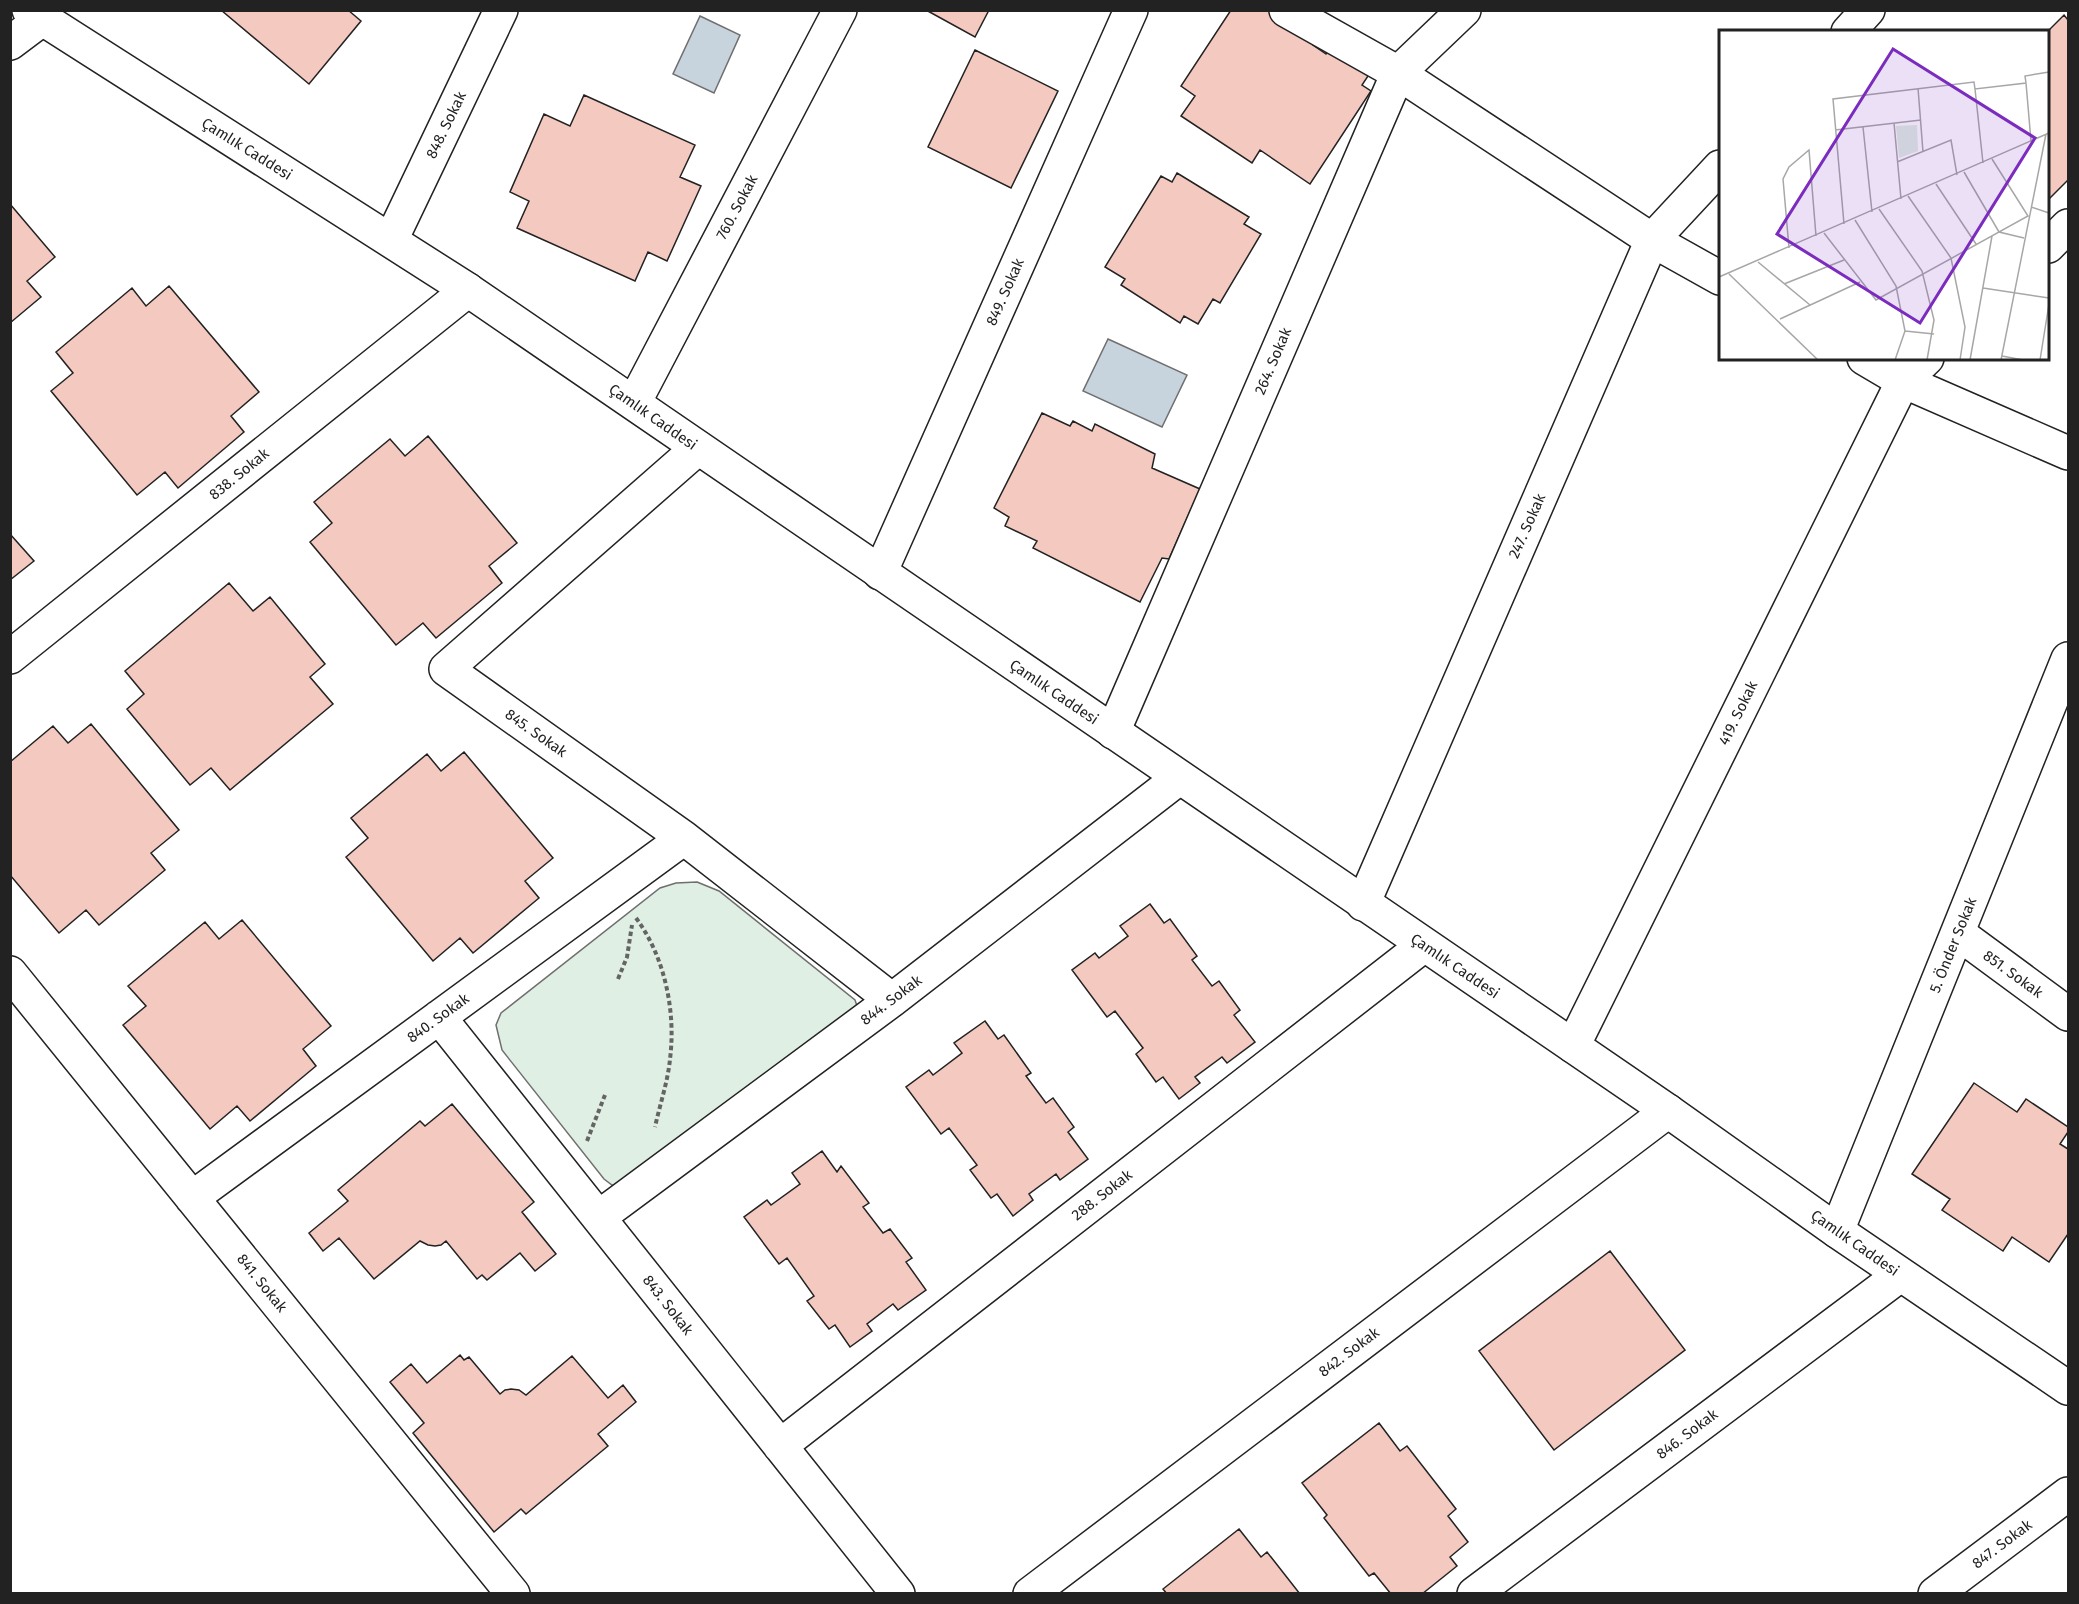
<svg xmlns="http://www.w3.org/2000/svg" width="2079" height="1604" viewBox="0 0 2079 1604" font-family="'Fira Sans',sans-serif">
  <rect width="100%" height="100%" fill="#fff"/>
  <path fill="#e0efe3" stroke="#6f6f6f" stroke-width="1.5" d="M697,882L719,891L855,1000L858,1009L618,1187L612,1185L604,1179L502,1050L496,1025L501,1013L660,888L676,883Z"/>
  <path fill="#c7d3dd" stroke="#6f6f6f" stroke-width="1.5" d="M700,16L740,35L714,93L673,74Z
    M1108,339L1187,375L1162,427L1083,391Z"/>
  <path fill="#f3c9c0" stroke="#222" stroke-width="1.5" d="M221,10H348L361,21L309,84Z
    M926,10H989L975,37Z
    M1231,10H1274L1317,39L1313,45L1326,54L1330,47L1370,73L1362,85L1371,91L1310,184L1260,150L1252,163L1181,116L1195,96L1181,86Z
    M2064,15L2068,20V180L2048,200L2047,32Z
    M975,50L1058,91L1011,188L928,147Z
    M584,95L695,145L680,177L701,186L667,261L648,252L635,281L517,228L529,201L510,192L544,114L570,126Z
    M1177,173L1249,217L1244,224L1261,234L1220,303L1213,299L1198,324L1184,316L1180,323L1121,285L1125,279L1105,267L1161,176L1172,182Z
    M10,204L55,257L27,281L41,297L10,323Z
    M169,286L259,392L231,416L244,432L178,488L165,472L137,495L51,391L73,373L56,352L132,288L146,306Z
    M1042,413L1070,426L1073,421L1092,431L1095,424L1155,454L1152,468L1200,489L1169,559L1162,558L1140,602L1033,548L1037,541L1005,526L1009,517L994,508Z
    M428,436L517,543L489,566L502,583L436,638L423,623L396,645L310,542L332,523L314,502L390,439L405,456Z
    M10,534L34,561L10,580Z
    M229,583L253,611L270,597L325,664L310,677L333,704L230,790L211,768L190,785L127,709L144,694L125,671Z
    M91,724L179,830L151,853L165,870L99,925L86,910L59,933L10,875V762L53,726L68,743Z
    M464,752L553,858L525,881L539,898L473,953L460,938L433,961L346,857L368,838L351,818L427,754L441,771Z
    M1150,904L1164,923L1170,919L1197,956L1192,960L1212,986L1219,981L1240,1010L1234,1015L1255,1042L1227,1063L1222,1057L1195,1077L1200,1083L1179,1099L1163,1077L1156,1082L1136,1054L1143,1048L1115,1011L1107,1017L1072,970L1095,953L1099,958L1128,936L1120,926Z
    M242,920L331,1026L303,1049L316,1066L250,1121L237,1106L210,1129L123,1025L146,1006L128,986L205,922L219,939Z
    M985,1021L998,1039L1004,1035L1031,1073L1026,1076L1046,1103L1053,1098L1074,1127L1068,1132L1088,1159L1060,1180L1056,1174L1029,1194L1033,1200L1013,1216L997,1194L991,1198L970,1170L977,1165L949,1128L941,1134L906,1087L929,1070L933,1075L962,1053L954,1043Z
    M1974,1083L2017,1112L2026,1099L2068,1127V1132L2060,1144L2068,1149V1234L2049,1262L2012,1237L2003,1251L1942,1210L1950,1199L1912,1174Z
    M452,1104L534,1202L522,1212L556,1254L535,1271L520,1253L487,1280L482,1275L477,1279L446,1241L441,1245L435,1246L428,1245L420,1241L374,1279L339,1238L323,1251L309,1233L348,1201L338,1190L420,1121L425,1126Z
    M822,1151L837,1172L841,1166L869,1203L863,1207L883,1233L890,1229L912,1258L906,1262L926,1290L898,1310L893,1304L867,1324L872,1331L850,1347L835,1325L829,1329L807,1301L814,1296L787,1258L779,1264L744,1217L767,1200L771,1205L800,1184L792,1173Z
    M1610,1251L1685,1350L1554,1450L1479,1351Z
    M460,1355L464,1360L469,1357L500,1394L505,1390L511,1389L519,1390L526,1395L572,1356L608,1398L623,1385L636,1402L598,1434L608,1446L526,1514L521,1509L494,1532L413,1433L424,1423L390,1382L411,1364L427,1383Z
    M1379,1423L1400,1451L1407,1446L1456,1509L1448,1516L1468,1542L1450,1557L1457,1566L1422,1594H1391L1374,1573L1369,1576L1324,1518L1327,1515L1302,1483Z
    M1239,1529L1261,1557L1267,1552L1300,1594H1167L1163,1589Z"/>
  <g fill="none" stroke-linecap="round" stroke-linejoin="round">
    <g stroke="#222" stroke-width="36">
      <path id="street" d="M1286,10L1398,73L1652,240L1720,278
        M1848,32L1868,10
        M10,43L42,19
        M391,240L501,10
        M2048,246L2068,226
        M1864,358L1903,381L2068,453
        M634,403L840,10
        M698,448L446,669L684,838L892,1000
        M880,573L1131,10
        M10,657L468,290
        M1113,732L1398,73L1464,10
        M1363,904L1652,240L1720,167
        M1958,933L2068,1014
        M10,973L513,1594
        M439,1017L898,1594
        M1573,1046L1903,381L1927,358
        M192,1198L684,838
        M599,1217L892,1000L1179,778
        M1837,1231L2068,659
        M780,1446L1424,945
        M1030,1594L1668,1111
        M1474,1594L1900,1275
        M1935,1594L2068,1494"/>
    </g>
    <g stroke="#222" stroke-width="36">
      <path id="secondary" d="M29,10L468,290L1668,1111L1837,1231L2068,1388"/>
    </g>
    <path stroke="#646464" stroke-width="4" stroke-dasharray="4.5 3" stroke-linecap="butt" d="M636,918C665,957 676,1012 670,1059C668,1081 660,1104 655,1127
      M618,979L627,957L632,925
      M587,1141L605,1095"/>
    <use href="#street" stroke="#fff" stroke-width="33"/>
    <use href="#secondary" stroke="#fff" stroke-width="33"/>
  </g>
  <g text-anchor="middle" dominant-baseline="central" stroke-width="4.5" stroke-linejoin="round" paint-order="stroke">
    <g font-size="15" fill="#222" stroke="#fff">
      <text transform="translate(446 125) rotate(-64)">848. Sokak</text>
      <text transform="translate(247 149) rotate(32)">Çamlık Caddesi</text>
      <text transform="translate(737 207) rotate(-62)">760. Sokak</text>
      <text transform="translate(1005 292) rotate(-66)">849. Sokak</text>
      <text transform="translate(1273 361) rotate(-67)">264. Sokak</text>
      <text transform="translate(653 417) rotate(35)">Çamlık Caddesi</text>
      <text transform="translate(239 474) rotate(-39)">838. Sokak</text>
      <text transform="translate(1527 526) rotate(-66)">247. Sokak</text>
      <text transform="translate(1054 692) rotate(34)">Çamlık Caddesi</text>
      <text transform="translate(1738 713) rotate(-64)">419. Sokak</text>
      <text transform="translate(536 733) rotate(35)">845. Sokak</text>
      <text transform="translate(1953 945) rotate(-68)">5. Önder Sokak</text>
      <text transform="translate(1455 966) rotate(34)">Çamlık Caddesi</text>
      <text transform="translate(2013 974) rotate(36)">851. Sokak</text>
      <text transform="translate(891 1000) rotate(-37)">844. Sokak</text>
      <text transform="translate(438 1018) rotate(-36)">840. Sokak</text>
      <text transform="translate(1102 1195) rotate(-38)">288. Sokak</text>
      <text transform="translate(1855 1243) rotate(35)">Çamlık Caddesi</text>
      <text transform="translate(262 1283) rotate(51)">841. Sokak</text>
      <text transform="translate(668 1305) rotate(52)">843. Sokak</text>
      <text transform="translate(1349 1352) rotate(-37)">842. Sokak</text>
      <text transform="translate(1687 1434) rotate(-37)">846. Sokak</text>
      <text transform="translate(2002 1544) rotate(-37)">847. Sokak</text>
    </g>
  </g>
  <g transform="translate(1719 30)">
    <rect width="330" height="330" fill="#fff"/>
    <path d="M198,95L199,121L180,128L177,96Z" fill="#e0efe3"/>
    <path fill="none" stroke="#a7a7a7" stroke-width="1.5" d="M307,53L312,111M199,58L204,122M256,59L264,133M175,93L182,169M144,97L153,182M116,100L202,90M178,132L232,110L238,145M245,142L280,202L305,208M217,154L257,214M189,166L232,228L246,297L241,330M312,177L330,183M160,179L203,241L215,290L208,330M136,190L177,256L186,301L176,330M125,194L114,69L255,52L256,59L307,53L306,46L330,42M105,203L157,270L309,186L273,129M70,218L64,149L70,137L90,120L97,206M39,232L91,275M10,244L99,330M0,247L330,103M65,254L125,230M264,258L330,268M61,289L141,252M186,301L215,304M283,326L304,330M251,330L273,206M282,330L327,104M321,330L330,274"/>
    <path fill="#7b2cbf" fill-opacity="0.15" stroke="#7b2cbf" stroke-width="3" d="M174,19L316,108L201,293L58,204Z"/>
    <rect width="330" height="330" fill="none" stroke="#222" stroke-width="3"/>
  </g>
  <rect width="2079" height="1604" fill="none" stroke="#222222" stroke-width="24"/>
</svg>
